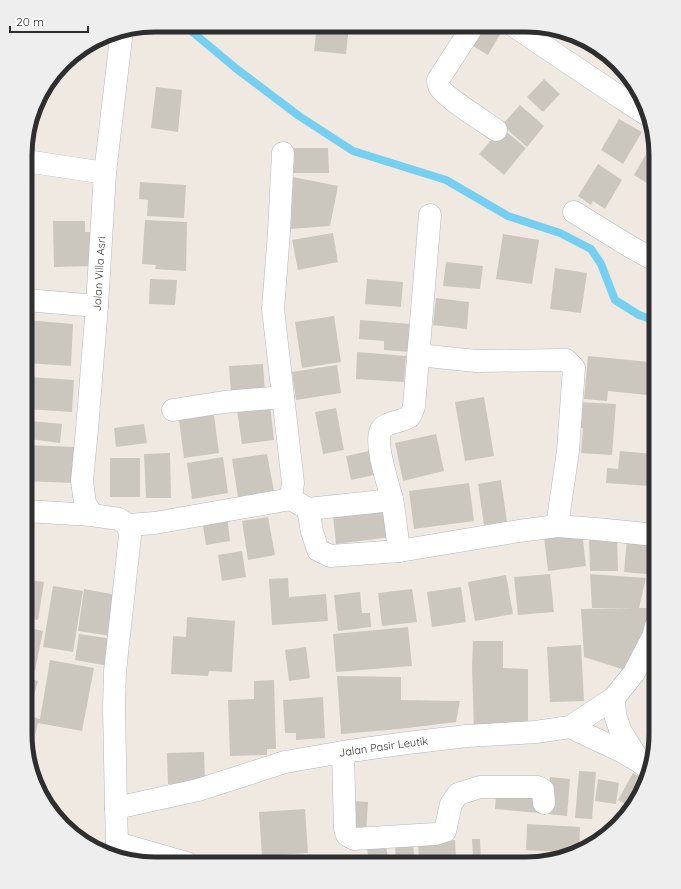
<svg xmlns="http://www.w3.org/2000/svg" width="681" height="889" viewBox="0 0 681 889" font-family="Quicksand,sans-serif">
  <rect width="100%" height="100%" fill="#efe9e1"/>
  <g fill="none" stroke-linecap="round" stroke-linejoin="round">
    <path stroke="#75cff0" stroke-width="8" d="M184,25L238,70L299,116L353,151L446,180L508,216L560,233L591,249L601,264L615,300L639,315L650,319L656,325"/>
  </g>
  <path fill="#cbc7bf" d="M317,25L349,26L346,54L314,51Z
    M483,26H495L502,31L488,55L471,45Z
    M618,68L635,89L614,73Z
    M544,79L560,94L543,112L527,97Z
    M156,87L182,90L178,132L151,128Z
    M520,105L544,126L527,147L502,125Z
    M619,119L642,132L623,164L601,150Z
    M502,128L526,148L504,175L479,154Z
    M653,142L656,155V175L650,185L634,175Z
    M292,148H328L329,173H293Z
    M598,164L622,180L605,209L593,201L591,205L578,196Z
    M293,177L338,186L330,226L290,229Z
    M140,182L186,185L184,218L147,216L148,200L139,199Z
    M145,220L187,222L186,271L155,269L156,265L142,264Z
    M53,221H85V232H93V266L54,267Z
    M333,233L338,262L298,270L292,240Z
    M503,234L539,240L532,284L496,279Z
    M446,262L483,266L480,289L443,286Z
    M555,268L587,273L581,313L550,309Z
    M150,279L177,280L175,305L149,304Z
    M367,279L403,282L401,307L365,304Z
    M436,298L469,302L467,329L433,325Z
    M334,316L341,362L302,368L295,322Z
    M26,320L73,324L71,366L26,363Z
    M360,320L412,324L410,352L384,350V341L359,339Z
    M357,352L406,356L404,382L356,379Z
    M588,356L650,362L647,395L608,391L607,401L584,399Z
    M263,364L265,393L231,395L229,366Z
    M337,365L341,393L296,400L292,372Z
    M28,377L74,380L72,412L26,409Z
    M484,397L494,456L465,461L455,402Z
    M575,402L616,404L612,455L581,453L583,428L574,427Z
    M270,405L274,440L242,444L237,410Z
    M336,408L344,450L323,454L315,412Z
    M214,415L219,453L184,458L179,420Z
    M31,421L62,424L60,443L29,439Z
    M144,424L147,443L116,447L114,428Z
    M436,434L444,471L403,481L395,443Z
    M26,445L75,447L73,483L25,481Z
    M369,451L374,475L351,480L346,456Z
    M620,451L653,454L650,486L606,483L607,468L618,469Z
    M170,453L171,498H146L144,454Z
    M267,454L274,491L238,497L232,459Z
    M223,457L228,493L192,499L187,463Z
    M110,458H140V497H110Z
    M653,459H656V492H653Z
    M501,480L507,522L484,525L478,484Z
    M469,483L474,521L414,529L409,491Z
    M387,509L391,537L336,544L333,516Z
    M227,516L230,541L206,545L202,520Z
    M268,517L275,555L248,560L242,521Z
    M582,532L586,566L548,571L544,537Z
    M589,535H617L618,571H590Z
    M627,538L656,541V575L624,572Z
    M242,551L246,577L222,581L218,555Z
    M550,574L554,612L518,615L514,577Z
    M590,574L646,578L639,608H651L643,640L625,670L584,657L581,609L635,608H592Z
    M506,575L513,614L475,621L468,582Z
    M288,578L289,597L326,594L328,621L272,625L269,579Z
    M25,579L44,582L38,620L25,618Z
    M53,586L83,591L73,652L43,647Z
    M461,587L466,622L432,627L427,592Z
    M84,589L117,595L111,636L78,631Z
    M412,589L417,622L382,626L378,593Z
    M360,592L362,613H370L371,627L338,631L334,595Z
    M187,617L235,621L232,672L209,671L208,676L171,674L173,636L186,637Z
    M25,627L43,631L35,671L25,669Z
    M408,627L412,666L336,672L333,634Z
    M79,634L113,639L109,666L75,660Z
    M473,641H503V668L528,669V731L474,730L472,667Z
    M581,645L584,701L550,702L547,647Z
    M306,647L310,678L289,681L285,650Z
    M50,660L94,668L82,731L38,723L30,755L25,734V715L40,719Z
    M337,676L401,677V700L460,701L456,722L399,729L341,734Z
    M25,678L38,681L29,713L25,712Z
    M274,680L276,749H267V755L230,756L228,700L254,699V681Z
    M656,686V706L648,703Z
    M323,697L325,738L296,740V733H285L283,700Z
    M204,752L205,783L168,784L167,753Z
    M579,771L596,772L592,819L575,818Z
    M633,773L643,779L634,806L632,808L618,800Z
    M550,777L570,779L567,816L547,814Z
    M598,779L619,783L616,804L595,801Z
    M36,782L44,784L42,795L39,791Z
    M496,793L541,797L539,813L495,809Z
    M355,801L368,802L366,833L353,832Z
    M305,809L308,853L262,856L259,812Z
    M527,824L580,827L579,851L573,853L526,850Z
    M472,839H480L481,864H419L418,841L455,840L456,858H473Z
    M413,844L415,864H396L395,846Z
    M386,846L389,864H369L367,848Z"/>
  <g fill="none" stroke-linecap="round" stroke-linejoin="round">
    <g stroke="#b4b7c1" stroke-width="23">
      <g id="street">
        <path d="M473,26L438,80C438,82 438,84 439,86C442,95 486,123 496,130"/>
        <path d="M514,26L621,98L646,114"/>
        <path d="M283,153L279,232L273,309L293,483L291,499"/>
        <path d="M26,161L105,173"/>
        <path d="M574,212L629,246L656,261"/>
        <path d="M26,300L97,306"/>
        <path d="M418,355L476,361L566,360L574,368L568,451L557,526"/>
        <path d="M173,410L224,402L283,397"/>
        <path d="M308,509L312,532L318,550L330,556L399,551L519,531L557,526L596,529L656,535"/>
        <path d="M25,511L92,515L119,519L128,525L130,536L115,671L114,707L116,808"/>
        <path id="s1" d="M92,515L85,503L82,481L87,429L97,306L105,173L121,38V31"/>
        <path d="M128,525L155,523L291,499L308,509L392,500"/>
        <path d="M399,551C397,534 395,516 392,499C388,483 374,444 381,430C385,422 402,422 409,417C412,414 413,410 414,406L430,215"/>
        <path d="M614,698L615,715L621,732L640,762"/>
        <path d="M570,727L614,698L634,673L653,637L656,626"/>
        <path d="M343,752L345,829L347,835L354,839L435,834L445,831L451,804L458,794L480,787H538L543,790L544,803"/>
        <path d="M117,843L187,863"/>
      </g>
    </g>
    <g stroke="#b4b7c1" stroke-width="23">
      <g id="secondary">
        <path id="s2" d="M116,854L117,843L116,808L198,790L285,762L343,752L407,743L467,736L536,732L570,727L619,750L640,762L647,768"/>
      </g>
    </g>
    <use href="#street" stroke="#fff" stroke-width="22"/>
    <use href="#secondary" stroke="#fff" stroke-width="22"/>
  </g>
  <g text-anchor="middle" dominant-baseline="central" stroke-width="3" stroke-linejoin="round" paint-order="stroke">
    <g font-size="11" fill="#2e2e2e" stroke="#fff">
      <text stroke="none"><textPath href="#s1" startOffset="244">Jalan Villa Asri</textPath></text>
      <text stroke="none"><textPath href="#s2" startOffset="321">Jalan Pasir Leutik</textPath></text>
    </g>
  </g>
  <path d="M0 0H681V889H0ZM155 32H526A123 123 0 0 1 649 155V734A123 123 0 0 1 526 857H155A123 123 0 0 1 32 734V155A123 123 0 0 1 155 32Z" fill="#eee" fill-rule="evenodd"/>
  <path fill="none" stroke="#2e2e2e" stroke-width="5" d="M155 32H526A123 123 0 0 1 649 155V734A123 123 0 0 1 526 857H155A123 123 0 0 1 32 734V155A123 123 0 0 1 155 32Z"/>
  <path d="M10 26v6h78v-6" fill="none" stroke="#2e2e2e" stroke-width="2"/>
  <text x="16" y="26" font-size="12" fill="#2e2e2e" stroke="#ffffff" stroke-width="3" paint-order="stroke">20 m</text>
</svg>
